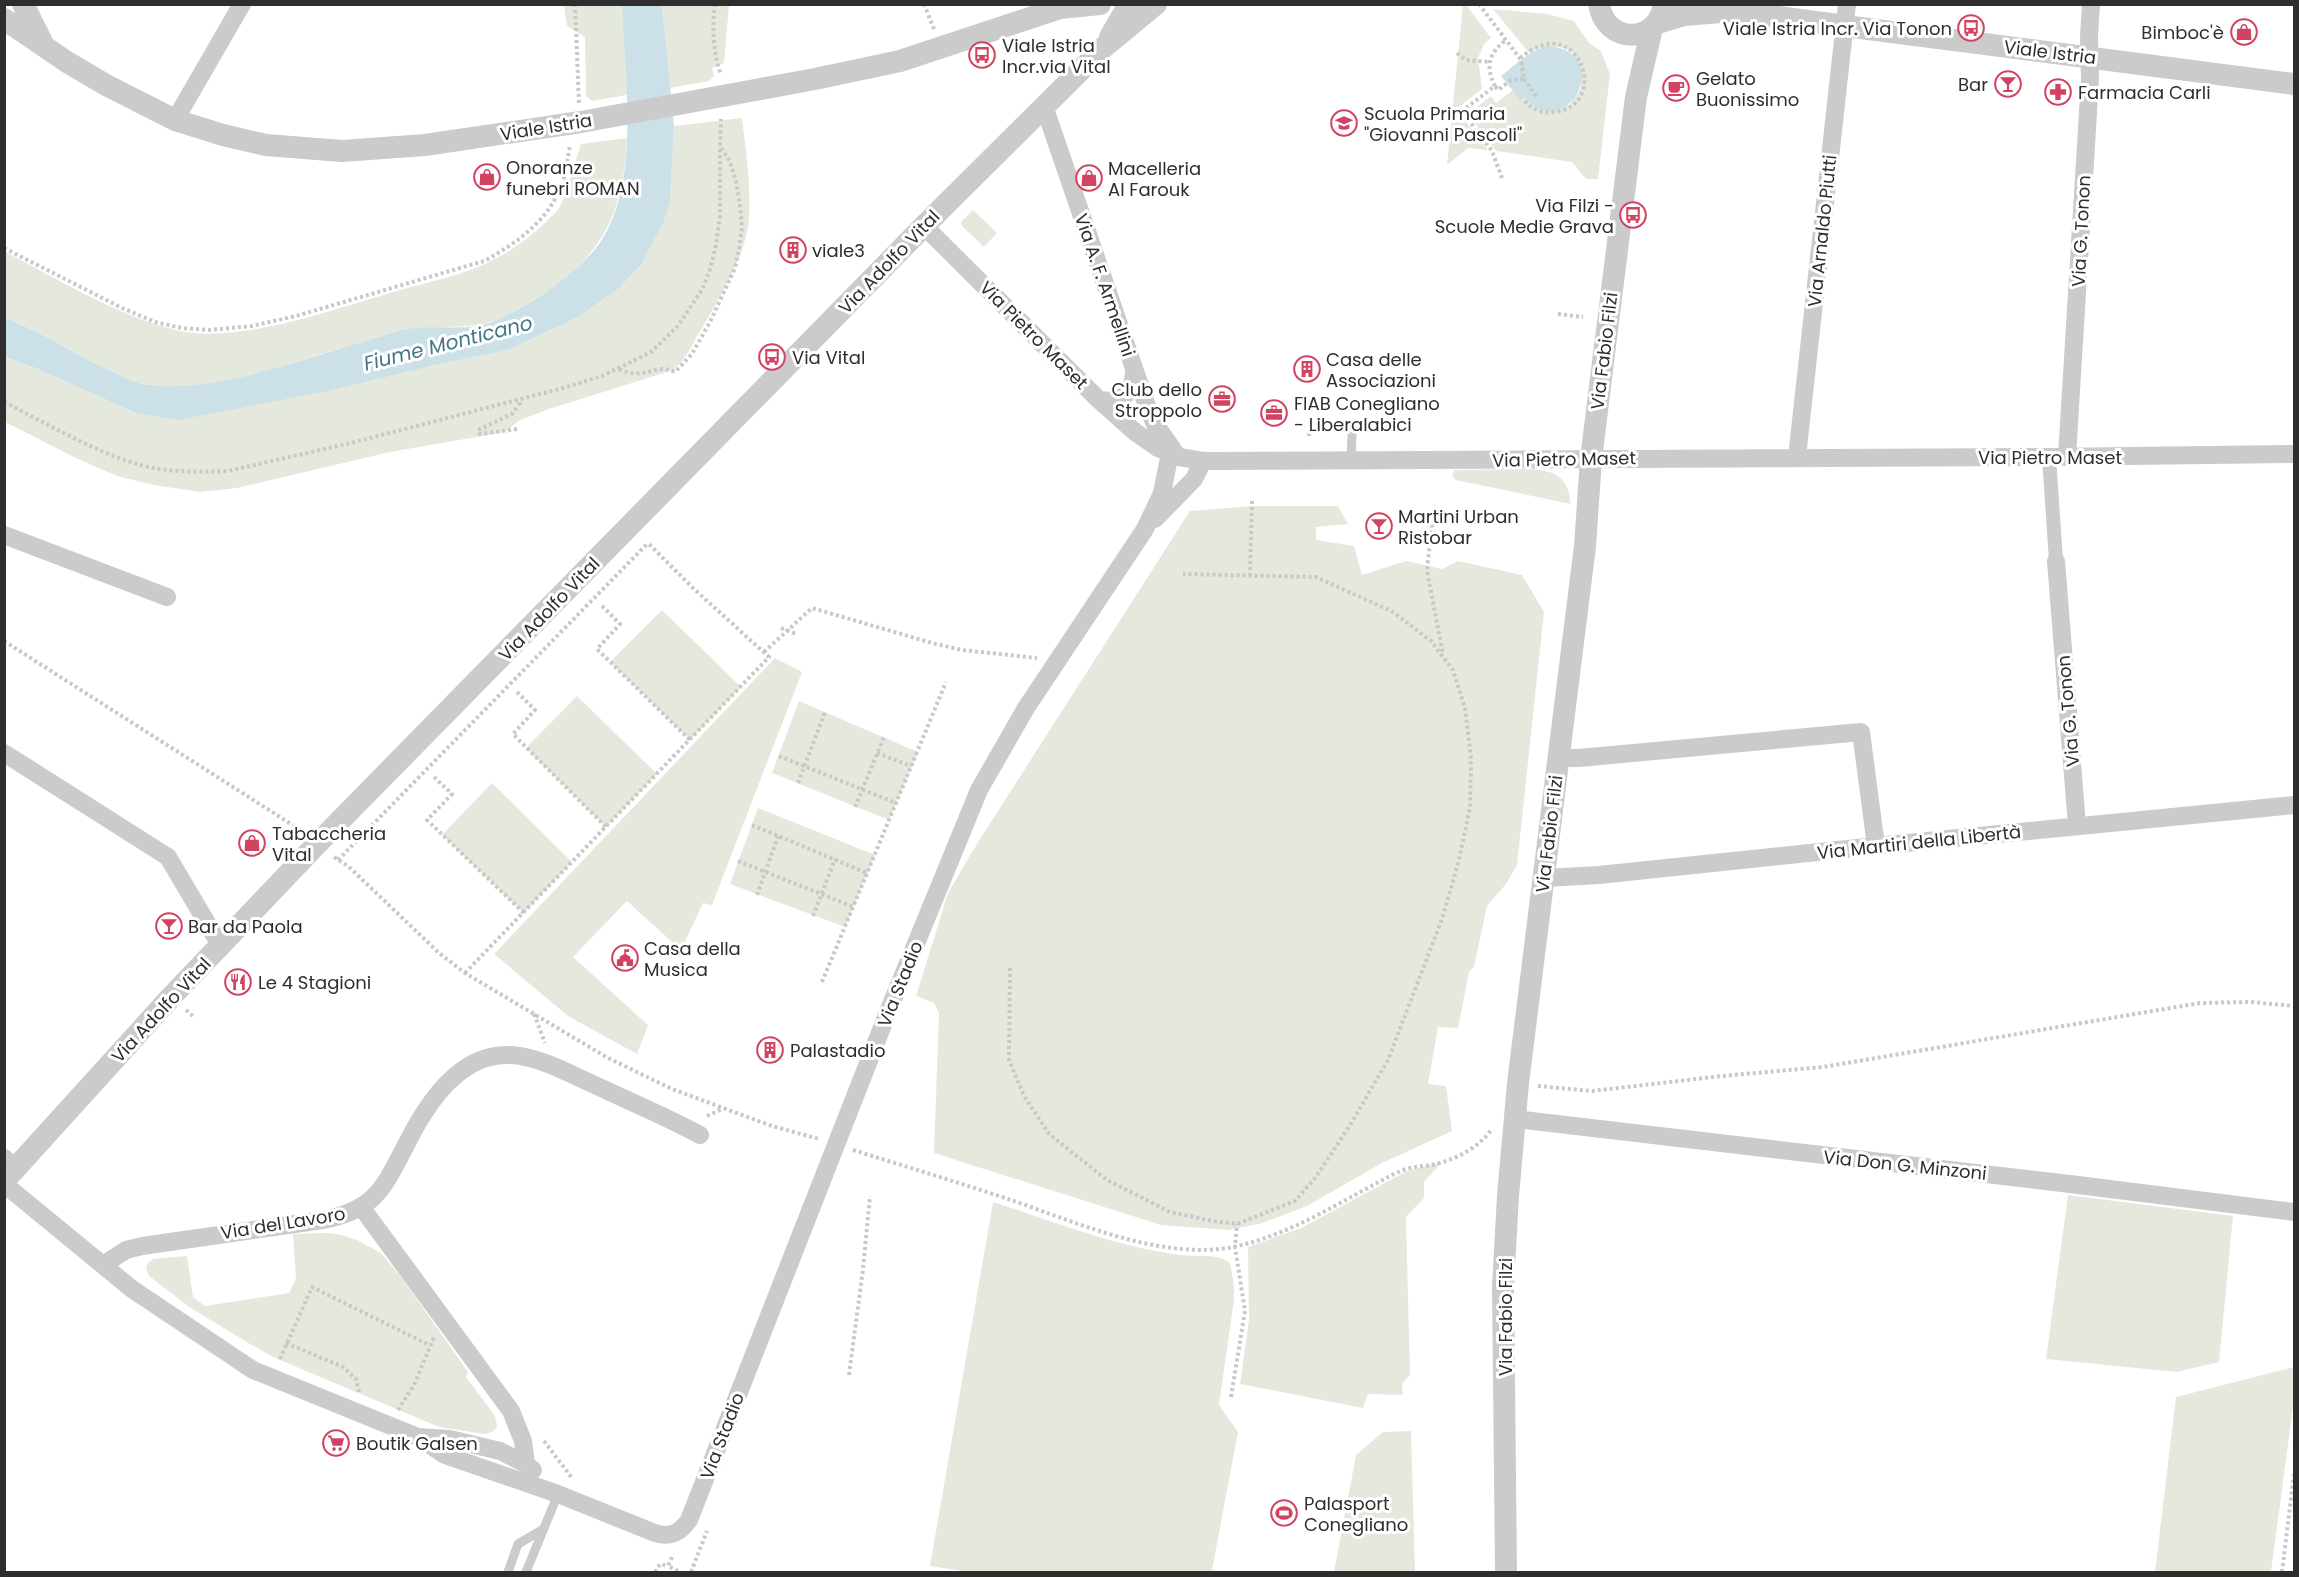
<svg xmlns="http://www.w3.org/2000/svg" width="2299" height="1577" viewBox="0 0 2299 1577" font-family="Poppins,sans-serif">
  <rect width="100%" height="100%" fill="#fff"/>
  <path fill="#e5e9dd" d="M564,5H622L627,95L592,101L586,96L585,37L567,26Z
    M662,5H729L724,63L712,68L714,76L709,81L669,88Z
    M1463,5L1467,6L1491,38L1484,44L1478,58L1482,89L1456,109L1488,150L1468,148L1447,165Z
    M1493,9L1547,14L1574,21L1589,43L1601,51L1610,74L1598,179H1586L1572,162L1496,151L1468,114L1491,96L1496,103L1513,90L1520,99L1523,97L1569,105L1581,88C1580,80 1580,68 1576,59C1569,42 1542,45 1529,53Z
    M742,118C746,152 751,185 749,219C746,255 720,297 702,328C692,343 687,362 670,371L549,409L520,420L505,432L390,452L237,488L200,492L154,485L117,476L76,458L5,422L4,357L38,369L136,413L431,366L508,350L578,317L618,289L670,201L674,126Z
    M627,138C623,216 602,257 535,299C521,308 503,320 487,323C475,326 462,326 450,327C418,331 383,336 352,345C289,363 205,397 139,383C131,381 122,376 114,372C77,356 43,331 5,318L4,251C58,279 137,328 196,333C257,338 341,307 400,290C428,282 460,276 487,263C511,252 537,232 556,212C565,204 576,158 581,144Z
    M973,210L997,233L984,247L962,226L961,222Z
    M1531,469C1556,471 1568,477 1571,504L1456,480L1452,476L1454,470Z
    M1253,506H1338L1348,524L1316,527V540L1354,546L1362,575L1406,561L1442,569L1458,561L1522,575L1544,612L1517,865L1506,884L1487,906L1474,966L1469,972L1458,1028L1438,1027L1428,1084L1446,1086L1452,1131L1382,1163L1307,1206L1259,1224L1228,1230L1161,1225L934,1153L939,1013L934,1003L916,996L948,893L980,839L1190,511Z
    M662,610L741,687L690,740L610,662Z
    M775,658L802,672L712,905L703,903L681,950L627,901L573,957L648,1025L637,1054L568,1016L494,954Z
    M577,696L657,774L606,827L526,748Z
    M799,701L918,752L889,820L772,773Z
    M492,783L572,862L524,913L442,835Z
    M758,808L875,855L845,927L730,884Z
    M1442,1162L1424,1182V1198L1406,1217L1410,1375L1402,1384L1403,1395L1368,1394L1363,1408L1240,1384L1249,1320L1248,1247L1301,1228L1407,1171Z
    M2068,1195L2233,1216L2219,1362L2177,1372L2046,1359Z
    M993,1202C1055,1222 1116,1247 1181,1255C1197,1257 1217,1253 1230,1263L1234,1285V1300L1219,1405L1238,1432L1212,1570L1223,1572H969L930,1566Z
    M328,1233L342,1235L357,1240L381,1253L402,1278L468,1372L466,1377L495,1416L497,1427L492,1432L485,1434L439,1427L273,1357L250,1344L189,1307L149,1276L146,1269L148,1263L153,1259L187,1256L193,1297L205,1306L289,1293L296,1279L293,1234Z
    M2294,1367V1399L2271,1572H2155L2176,1397Z
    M1411,1431L1415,1572H1334L1356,1455L1383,1432Z"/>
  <path fill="#cbe0e7" d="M622,5H662L674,126L670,201L663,223L641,264L618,289L578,317L508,350L431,366L328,391L178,420L136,413L38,369L5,357L4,318C43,331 76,356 114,372C122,376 131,381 139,383C207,398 306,357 373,339C385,336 396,331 408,329C434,325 464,331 489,323C521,313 580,271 599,244C642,183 624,75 622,5Z
    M1548,46C1616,51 1568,146 1524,97L1520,100L1501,76C1516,64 1530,50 1548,46Z"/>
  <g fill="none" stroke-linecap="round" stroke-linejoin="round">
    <path stroke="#c8c8c8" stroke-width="4" stroke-dasharray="3 3" stroke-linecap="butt" d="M575,4L579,103
      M715,4C712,28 713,53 721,75
      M924,4L934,29
      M1479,4L1521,60L1524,79L1511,80L1498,90L1495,86
      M1457,53L1466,60L1489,62
      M1520,58C1580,8 1611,106 1555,112C1542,114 1531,109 1523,99
      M1524,79L1536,96
      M1502,178L1492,151L1462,111L1495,86C1485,66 1489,53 1506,40
      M4,248L122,308L155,322L182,328L209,330L252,326L296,316L484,261C519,242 552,218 564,178C567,167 568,156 570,145
      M1558,314L1583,317
      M619,369C646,382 654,362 675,372L692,354L711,320L735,268L739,249L742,227L740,207L736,180L729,160L720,146L721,119
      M4,402C50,425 109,461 159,469C182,472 205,472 228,471L351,443L563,388L602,376L651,352L677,327L702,290L710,269L716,245L720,216V146
      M517,429L480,434L478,430L512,414L520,403L519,400
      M1309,433V437
      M1436,507L1432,522L1427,571L1443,654
      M1250,576L1252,501
      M602,606L620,624L597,649L690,740
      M781,628L796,634
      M4,641L302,831
      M764,652L812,608L932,643L962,650L1037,658
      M517,692L535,710L513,734L606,827
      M877,753L911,766
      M779,756L896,803
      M434,777L452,794L427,820L524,913
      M798,783L825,712
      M855,807L884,737
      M752,825L867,873
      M334,857L348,866L439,953L465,973L608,1058L672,1089L772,1126L819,1139
      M338,860L648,543
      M738,861L854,907
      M757,895L778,836
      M813,916L835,859
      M1010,968L1009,1060L1024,1096L1049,1134L1107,1180L1170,1212L1213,1221L1237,1224L1295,1201L1315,1178L1349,1127L1388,1060L1442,919L1458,864L1470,808L1471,758L1465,708L1453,670L1431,641L1393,612L1316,577L1183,574
      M465,973L769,657L694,589L648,543
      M822,982L946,682
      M186,1010L194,1017
      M534,1014L545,1043
      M1538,1086L1592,1091L1722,1076L1823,1067L2200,1003L2251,1002L2294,1006
      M707,1116L722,1109
      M853,1150C904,1166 954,1181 1005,1198C1074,1221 1160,1261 1233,1247C1291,1235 1343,1200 1394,1174C1413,1164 1425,1168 1443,1162C1460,1157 1481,1145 1491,1130
      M286,1343L343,1367L356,1379L359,1392
      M280,1359L312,1287L429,1345
      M849,1375L863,1269L870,1196
      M1231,1397L1245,1311L1235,1247L1237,1224
      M398,1410L414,1385L434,1337
      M544,1441L572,1478
      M672,1557L668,1566L680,1572
      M655,1572L660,1564L668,1566
      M691,1572L707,1531
      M2282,1572L2294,1474"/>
    <path stroke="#cbcbcb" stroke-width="9" d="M1351,460L1352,434
      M508,1572L518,1544L542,1530
      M526,1572L558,1494"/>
    <path stroke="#cbcbcb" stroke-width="14" d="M2049,457L2056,561"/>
    <path stroke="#cbcbcb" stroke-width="18" d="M1044,106L1147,406L1155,424L1176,454
      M175,120L242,4
      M924,226L1099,400L1135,432L1158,448L1179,457L1203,461L2049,457L2294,454
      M1099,400C1122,403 1132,395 1134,373
      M1797,457L1847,4
      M2067,457L2090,79L2089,37L2091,4
      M1155,519L1194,479L1203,461
      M4,535L167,597
      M2056,561L2077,826
      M4,753L168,857L220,945
      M1559,758H1579L1861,732L1876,846
      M1544,878L1599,875L1876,846L2294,805
      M1515,1119L2070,1184L2294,1212
      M4,1158L16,1169
      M4,1184L132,1289L253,1370L418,1437L450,1439L500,1451L526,1464
      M362,1208L511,1411L523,1441L526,1464L533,1470
      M103,1265L126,1250L142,1246L323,1220C375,1210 383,1189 406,1145C426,1105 459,1052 511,1055C541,1057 570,1074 597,1086C631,1102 667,1117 700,1135
      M418,1437L445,1455L558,1494L655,1533C670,1538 680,1533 689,1520L890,1007L979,790L1026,708L1145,529L1162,493L1170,453"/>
    <path stroke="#cbcbcb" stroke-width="22" d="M23,4L42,42
      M1599,4C1605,45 1658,45 1664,4
      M1716,4L1734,11L1845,26L2294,84
      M4,19L67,62L106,85L175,120L223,135L266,145L342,151L425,145L581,122L815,79L900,61L1060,8L1100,4
      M1658,23L1684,15L1733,11
      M1110,37L1129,4
      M4,1181L171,997L318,843L924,226L1104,47L1156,4
      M1506,1572L1503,1286L1508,1196L1518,1083L1585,546L1591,459L1636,97L1652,28"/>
  </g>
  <defs>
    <g id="bus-ring" transform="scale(1.35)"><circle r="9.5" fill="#fff" stroke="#d14361" stroke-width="1.5"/><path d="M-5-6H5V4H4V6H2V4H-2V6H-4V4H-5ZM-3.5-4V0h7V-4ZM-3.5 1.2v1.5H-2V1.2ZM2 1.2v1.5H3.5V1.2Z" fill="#d14361"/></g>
    <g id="shop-ring" transform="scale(1.35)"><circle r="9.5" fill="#fff" stroke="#d14361" stroke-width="1.5"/><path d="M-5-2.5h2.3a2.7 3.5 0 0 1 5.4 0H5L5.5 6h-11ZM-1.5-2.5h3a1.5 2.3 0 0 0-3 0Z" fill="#d14361"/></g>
    <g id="bar-ring" transform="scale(1.35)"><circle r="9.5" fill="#fff" stroke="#d14361" stroke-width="1.5"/><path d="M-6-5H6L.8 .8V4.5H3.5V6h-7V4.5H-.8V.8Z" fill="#d14361"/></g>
    <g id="cafe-ring" transform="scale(1.35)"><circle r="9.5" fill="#fff" stroke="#d14361" stroke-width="1.5"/><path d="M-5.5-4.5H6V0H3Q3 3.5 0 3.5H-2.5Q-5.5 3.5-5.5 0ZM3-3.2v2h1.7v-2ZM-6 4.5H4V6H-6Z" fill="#d14361"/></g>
    <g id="pharmacy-ring" transform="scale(1.35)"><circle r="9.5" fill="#fff" stroke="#d14361" stroke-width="1.5"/><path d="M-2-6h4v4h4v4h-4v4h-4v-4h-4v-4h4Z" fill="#d14361"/></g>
    <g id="school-ring" transform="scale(1.35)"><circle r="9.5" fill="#fff" stroke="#d14361" stroke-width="1.5"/><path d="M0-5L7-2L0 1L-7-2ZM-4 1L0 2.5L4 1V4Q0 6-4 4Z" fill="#d14361"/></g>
    <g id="building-ring" transform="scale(1.35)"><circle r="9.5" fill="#fff" stroke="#d14361" stroke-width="1.5"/><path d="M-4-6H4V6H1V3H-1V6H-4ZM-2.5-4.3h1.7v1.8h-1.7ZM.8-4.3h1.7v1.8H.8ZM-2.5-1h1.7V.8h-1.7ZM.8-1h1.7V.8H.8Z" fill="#d14361"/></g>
    <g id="office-ring" transform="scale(1.35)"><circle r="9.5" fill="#fff" stroke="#d14361" stroke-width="1.5"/><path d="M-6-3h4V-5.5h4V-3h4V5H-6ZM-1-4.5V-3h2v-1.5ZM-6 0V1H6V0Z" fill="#d14361"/></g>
    <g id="civic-ring" transform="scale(1.35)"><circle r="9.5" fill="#fff" stroke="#d14361" stroke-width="1.5"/><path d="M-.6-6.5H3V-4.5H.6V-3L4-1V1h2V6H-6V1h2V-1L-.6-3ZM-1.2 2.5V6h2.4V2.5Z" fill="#d14361"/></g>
    <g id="restaurant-ring" transform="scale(1.35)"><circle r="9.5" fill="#fff" stroke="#d14361" stroke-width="1.5"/><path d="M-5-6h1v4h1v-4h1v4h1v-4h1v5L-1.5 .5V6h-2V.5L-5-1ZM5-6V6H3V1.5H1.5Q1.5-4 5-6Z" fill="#d14361"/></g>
    <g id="supermarket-ring" transform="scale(1.35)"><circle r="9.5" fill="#fff" stroke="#d14361" stroke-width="1.5"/><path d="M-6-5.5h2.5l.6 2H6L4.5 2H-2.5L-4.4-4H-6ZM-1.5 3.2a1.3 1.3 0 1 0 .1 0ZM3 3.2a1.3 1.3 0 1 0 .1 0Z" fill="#d14361"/></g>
    <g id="stadium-ring" transform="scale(1.35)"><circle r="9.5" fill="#fff" stroke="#d14361" stroke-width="1.5"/><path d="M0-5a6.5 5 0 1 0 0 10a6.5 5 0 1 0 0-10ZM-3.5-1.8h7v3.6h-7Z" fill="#d14361"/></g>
  </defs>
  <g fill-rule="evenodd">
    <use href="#bus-ring" x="1971" y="28"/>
    <use href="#shop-ring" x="2244" y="32"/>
    <use href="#bus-ring" x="982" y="55"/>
    <use href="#bar-ring" x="2008" y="84"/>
    <use href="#cafe-ring" x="1676" y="88"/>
    <use href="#pharmacy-ring" x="2058" y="92"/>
    <use href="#school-ring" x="1344" y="123"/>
    <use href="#shop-ring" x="487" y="177"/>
    <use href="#shop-ring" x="1089" y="178"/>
    <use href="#bus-ring" x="1633" y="215"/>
    <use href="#building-ring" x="793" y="250"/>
    <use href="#bus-ring" x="772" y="357"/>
    <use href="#building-ring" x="1307" y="369"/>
    <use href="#office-ring" x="1222" y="399"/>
    <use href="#office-ring" x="1274" y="413"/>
    <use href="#bar-ring" x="1379" y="526"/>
    <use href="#shop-ring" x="252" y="843"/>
    <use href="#bar-ring" x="169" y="926"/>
    <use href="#civic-ring" x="625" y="958"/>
    <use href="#restaurant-ring" x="238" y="982"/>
    <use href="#building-ring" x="770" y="1050"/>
    <use href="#supermarket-ring" x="336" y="1443"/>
    <use href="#stadium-ring" x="1284" y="1513"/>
  </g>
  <g text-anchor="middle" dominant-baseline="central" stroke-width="6" stroke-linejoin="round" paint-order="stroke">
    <g font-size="18" fill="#2e2e2e" stroke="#fff" text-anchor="start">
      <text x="1952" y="28" text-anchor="end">Viale Istria Incr. Via Tonon</text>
      <text x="2224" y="32" text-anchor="end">Bimboc'è</text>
      <text x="1002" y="45">Viale Istria<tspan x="1002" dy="21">Incr.via Vital</tspan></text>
      <text x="1696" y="78">Gelato<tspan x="1696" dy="21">Buonissimo</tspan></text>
      <text x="1988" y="84" text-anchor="end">Bar</text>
      <text x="2078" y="92">Farmacia Carli</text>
      <text x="1364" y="113">Scuola Primaria<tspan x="1364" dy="21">"Giovanni Pascoli"</tspan></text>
      <text x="506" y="167">Onoranze<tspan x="506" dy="21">funebri ROMAN</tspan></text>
      <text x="1108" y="168">Macelleria<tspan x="1108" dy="21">Al Farouk</tspan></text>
      <text x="1614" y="205" text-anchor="end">Via Filzi -<tspan x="1614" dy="21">Scuole Medie Grava</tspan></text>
      <text x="812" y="250">viale3</text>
      <text x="792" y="357">Via Vital</text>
      <text x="1326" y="359">Casa delle<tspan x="1326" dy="21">Associazioni</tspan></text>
      <text x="1202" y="389" text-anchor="end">Club dello<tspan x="1202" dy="21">Stroppolo</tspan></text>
      <text x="1294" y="403">FIAB Conegliano<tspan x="1294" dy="21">- Liberalabici</tspan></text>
      <text x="1398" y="516">Martini Urban<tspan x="1398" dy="21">Ristobar</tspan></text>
      <text x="272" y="833">Tabaccheria<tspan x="272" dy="21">Vital</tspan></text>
      <text x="188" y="926">Bar da Paola</text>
      <text x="644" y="948">Casa della<tspan x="644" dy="21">Musica</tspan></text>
      <text x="258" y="982">Le 4 Stagioni</text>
      <text x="790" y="1050">Palastadio</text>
      <text x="356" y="1443">Boutik Galsen</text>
      <text x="1304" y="1503">Palasport<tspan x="1304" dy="21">Conegliano</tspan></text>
    </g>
    <g font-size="18" fill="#2e2e2e" stroke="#fff">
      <text transform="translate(2050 52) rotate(7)">Viale Istria</text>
      <text transform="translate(546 127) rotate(-9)">Viale Istria</text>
      <text transform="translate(1822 231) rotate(-84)">Via Arnaldo Piutti</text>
      <text transform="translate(2081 231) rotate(-87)">Via G. Tonon</text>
      <text transform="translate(889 262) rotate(-46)">Via Adolfo Vital</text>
      <text transform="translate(1105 285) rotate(71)">Via A. F. Armellini</text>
      <text transform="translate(1034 335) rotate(45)">Via Pietro Maset</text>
      <text transform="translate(1604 351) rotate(-83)">Via Fabio Filzi</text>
      <text x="2050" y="457">Via Pietro Maset</text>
      <text transform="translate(1564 459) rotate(-1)">Via Pietro Maset</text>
      <text transform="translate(549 609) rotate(-46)">Via Adolfo Vital</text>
      <text transform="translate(2068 711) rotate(-95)">Via G. Tonon</text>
      <text transform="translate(1549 834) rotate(-83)">Via Fabio Filzi</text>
      <text transform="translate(1919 842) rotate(-6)">Via Martiri della Libertà</text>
      <text transform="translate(900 984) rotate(-68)">Via Stadio</text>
      <text transform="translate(161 1010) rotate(-47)">Via Adolfo Vital</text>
      <text transform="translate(1905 1165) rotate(6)">Via Don G. Minzoni</text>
      <text transform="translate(283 1223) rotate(-9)">Via del Lavoro</text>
      <text transform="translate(1505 1317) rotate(-90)">Via Fabio Filzi</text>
      <text transform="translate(722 1436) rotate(-69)">Via Stadio</text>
    </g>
    <g font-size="20" font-style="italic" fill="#457686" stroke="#fff">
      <text transform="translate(448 343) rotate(-14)">Fiume Monticano</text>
    </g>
  </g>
  <rect width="2299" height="1577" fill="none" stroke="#2e2e2e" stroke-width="12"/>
</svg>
